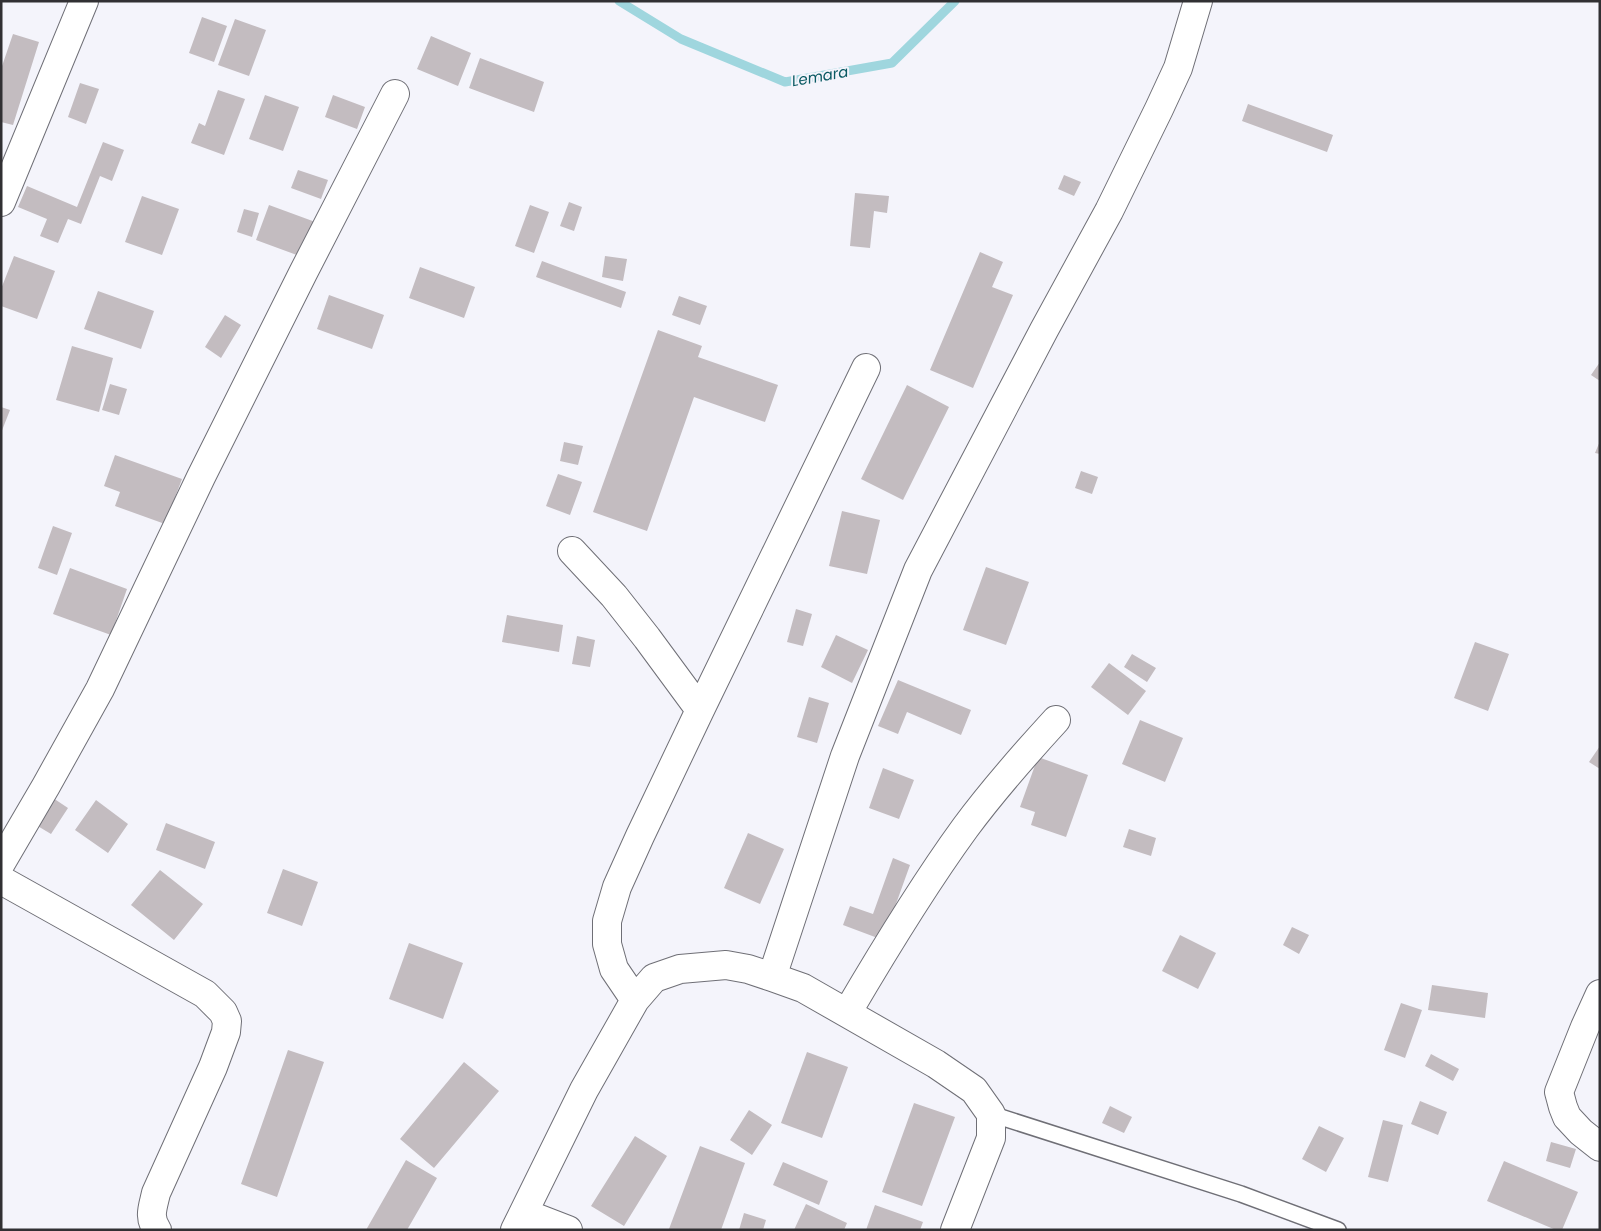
<svg xmlns="http://www.w3.org/2000/svg" width="1601" height="1231" viewBox="0 0 1601 1231" font-family="Poppins,sans-serif">
  <rect width="100%" height="100%" fill="#f4f4fb"/>
  <g fill="none" stroke-linecap="round" stroke-linejoin="round">
    <path stroke="#9fd6de" stroke-width="9" d="M619,1L681,39L785,82L892,63L955,1"/>
  </g>
  <path fill="#c3bcc0" d="M202,17L227,26L214,62L189,53Z
    M235,19L266,30L249,76L218,65Z
    M13,34L39,42L13,125L1,122V69Z
    M431,36L471,53L458,86L417,69Z
    M480,58L544,82L534,112L469,88Z
    M80,83L99,89L86,124L68,117Z
    M218,90L245,99L224,155L191,143L199,123L205,126Z
    M265,95L299,107L283,151L249,139Z
    M333,95L365,107L357,129L325,117Z
    M1248,104L1333,135L1327,152L1242,121Z
    M103,142L124,150L112,181L100,176L81,224L68,219L58,243L40,236L47,219L18,207L27,186L77,207Z
    M298,170L328,180L321,199L291,188Z
    M1064,175L1081,182L1074,196L1058,189Z
    M855,193L889,196L887,213L874,211L870,248L850,246Z
    M142,196L179,209L162,255L125,242Z
    M569,202L582,207L574,231L560,226Z
    M269,205L318,223L305,258L256,240Z
    M530,205L549,212L534,253L515,246Z
    M244,209L259,213L252,237L237,232Z
    M980,252L1003,262L992,287L1013,295L973,388L930,370Z
    M14,256L55,271L37,319L1,306V289Z
    M605,256L627,259L623,281L602,277Z
    M542,261L626,292L621,308L536,277Z
    M420,267L475,287L464,318L409,298Z
    M98,291L154,311L141,349L84,329Z
    M329,295L384,315L372,349L317,329Z
    M679,296L707,306L700,325L672,315Z
    M225,315L241,325L221,358L205,347Z
    M658,330L702,346L698,357L778,385L765,422L694,397L647,531L593,512Z
    M72,346L113,358L99,412L56,400Z
    M1600,362V381L1591,375Z
    M110,384L127,389L119,415L102,410Z
    M907,385L949,407L903,500L861,479Z
    M1,407L10,410L1,433Z
    M1600,441V454L1595,453Z
    M564,442L583,446L578,465L560,461Z
    M115,455L182,479L165,524L115,506L120,492L104,486Z
    M1081,471L1098,477L1092,494L1075,488Z
    M558,474L582,482L570,515L546,506Z
    M842,511L880,520L867,574L829,566Z
    M53,526L72,533L57,575L38,568Z
    M986,567L1029,582L1006,645L963,630Z
    M70,568L127,589L111,635L53,614Z
    M796,609L812,614L803,646L787,642Z
    M507,615L563,625L559,652L502,642Z
    M836,635L868,650L852,683L821,667Z
    M577,636L595,640L590,667L572,664Z
    M1475,642L1509,654L1488,711L1454,698Z
    M1132,654L1156,668L1147,682L1124,667Z
    M1109,663L1146,691L1128,715L1091,687Z
    M898,680L971,710L961,735L907,712L898,734L878,726Z
    M809,697L829,703L817,743L797,737Z
    M1140,720L1183,738L1165,782L1122,764Z
    M1600,746V769L1589,762Z
    M1038,757L1088,775L1066,837L1031,825L1035,812L1020,807Z
    M883,768L914,780L899,819L869,808Z
    M53,798L68,808L51,834L36,825Z
    M96,800L128,824L108,853L75,830Z
    M166,823L215,842L205,869L156,850Z
    M1129,829L1156,838L1151,856L1123,847Z
    M748,833L784,849L760,904L724,888Z
    M893,858L910,865L883,940L843,925L850,906L873,914Z
    M283,869L318,882L302,926L267,913Z
    M160,870L203,904L174,940L131,905Z
    M1292,927L1309,935L1299,954L1283,945Z
    M1180,935L1216,953L1198,989L1162,971Z
    M409,943L463,963L443,1019L389,999Z
    M1432,985L1488,993L1485,1018L1428,1010Z
    M1401,1003L1422,1010L1405,1058L1384,1050Z
    M288,1050L324,1062L277,1197L241,1184Z
    M807,1052L848,1067L822,1138L781,1123Z
    M1431,1054L1459,1069L1453,1081L1425,1066Z
    M464,1062L499,1091L434,1168L400,1139Z
    M1420,1101L1447,1112L1438,1135L1411,1124Z
    M914,1103L955,1117L922,1206L882,1192Z
    M1110,1106L1132,1117L1124,1133L1102,1123Z
    M749,1110L772,1125L752,1155L730,1140Z
    M1383,1120L1403,1125L1388,1182L1368,1177Z
    M1319,1126L1344,1138L1326,1172L1302,1159Z
    M635,1136L667,1156L624,1226L591,1206Z
    M1551,1142L1576,1149L1570,1168L1546,1161Z
    M700,1146L745,1163L721,1230H671L669,1229Z
    M406,1160L437,1178L407,1230H366Z
    M1504,1161L1578,1192L1562,1230H1556L1487,1201Z
    M783,1162L828,1181L819,1205L773,1185Z
    M806,1204L847,1223L844,1230H794Z
    M875,1205L923,1222L920,1230H866Z
    M744,1213L766,1220L763,1230H739Z"/>
  <g fill="none" stroke-linecap="round" stroke-linejoin="round">
    <g stroke="#6f6f76" stroke-width="18">
      <path id="lane" d="M991,1114L1241,1194L1338,1230"/>
    </g>
    <g stroke="#6f6f76" stroke-width="30">
      <path id="street" d="M1,202L84,1
        M572,551L614,596L647,638L700,710
        M1,863L46,786L100,689L201,477L303,273L395,94
        M1,880L205,994L223,1012L227,1021L226,1032L213,1067L156,1193C153,1207 148,1217 157,1230
        M772,977L845,756L918,570L1044,330L1109,211L1159,109L1178,68L1198,1
        M1600,994L1585,1027L1559,1092L1563,1107L1567,1117L1581,1132L1600,1147
        M635,1000L614,969L607,944V921L617,887L640,836L700,710L866,368
        M847,1013C884,950 922,887 965,828C993,790 1024,755 1056,720
        M524,1213L568,1230
        M515,1230L584,1090L635,1000L654,978L680,969L726,965L748,969L772,977L803,988L936,1064L974,1090L991,1114V1138L955,1230"/>
    </g>
    <use href="#lane" stroke="#fff" stroke-width="15"/>
    <use href="#street" stroke="#fff" stroke-width="28"/>
  </g>
  <g text-anchor="middle" dominant-baseline="central" stroke-width="4" stroke-linejoin="round" paint-order="stroke">
    <g font-size="15" font-style="italic" fill="#095962" stroke="#f4f4fb">
      <text transform="translate(820 76) rotate(-10)">Lemara</text>
    </g>
  </g>
  <rect width="1601" height="1231" fill="none" stroke="#313033" stroke-width="5"/>
</svg>
